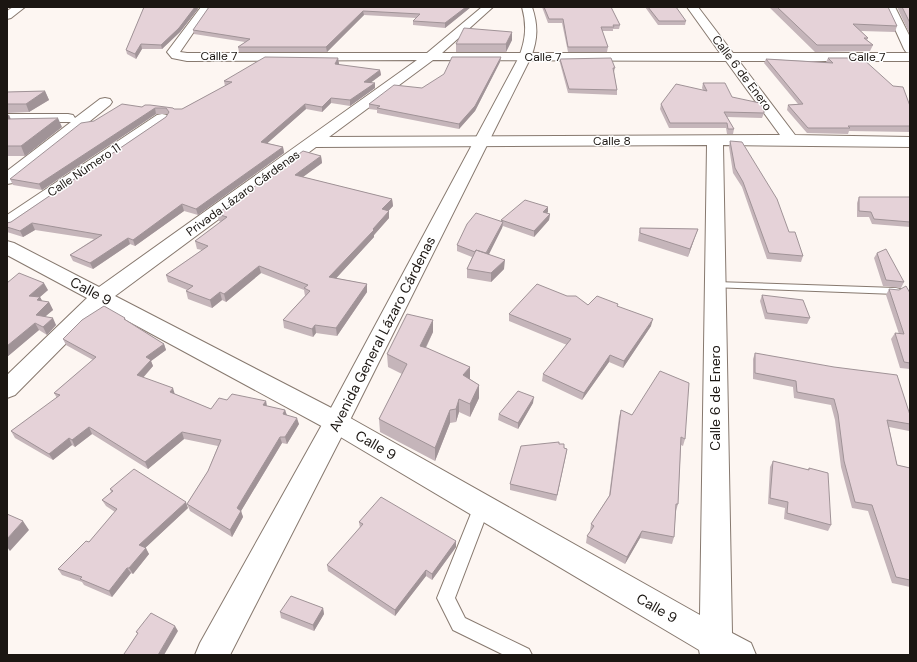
<svg xmlns="http://www.w3.org/2000/svg" width="917" height="662" viewBox="0 0 917 662" font-family="'DM Sans',sans-serif">
  <rect width="100%" height="100%" fill="#fdf6f2"/>
  <g fill="none" stroke-linecap="round" stroke-linejoin="round">
    <g stroke="#87796f" stroke-width="2">
      <path id="service" d="M715,282L896,288L900,289L902,291L900,293L896,294L711,287L709,285L711,283Z
        M482,500L487,501L490,506L455,598L465,618L529,649L532,655H504L453,630L437,598L474,506L477,501Z"/>
    </g>
    <g stroke="#87796f" stroke-width="2">
      <path id="minor" d="M201,7H211L180,52L187,53H427L482,7H493L442,53H720L687,7H698L733,53H910V61H739L795,135L910,137V147L723,145L732,633L751,643L756,655H700L699,650L327,429L102,307L15,395L7,398V375L87,298L7,255V241L14,243L99,287L417,60L187,61L172,58L167,52ZM433,60L726,61L780,135L329,137ZM707,145L700,615L345,415L115,296L316,147Z
        M105,98L110,99L112,102L110,105L13,183L7,184V171L71,122H7V114H68L73,115L75,118L100,99Z
        M162,114L167,115L169,118L167,121L13,227L7,228V215L157,115Z"/>
    </g>
    <g stroke="#87796f" stroke-width="2">
      <path id="tertiary" d="M13,7H25L11,18L7,19V11Z
        M885,7H895L910,37V53L906,52L904,49Z"/>
    </g>
    <g stroke="#87796f" stroke-width="2">
      <path id="secondary" d="M522,7H532C538,25 538,39 531,57L349,422L230,655H195L200,643L324,421L519,57C526,39 527,25 522,7Z"/>
    </g>
    <use href="#service" fill="#fff" fill-rule="evenodd"/>
    <use href="#minor" fill="#fff" fill-rule="evenodd"/>
    <use href="#tertiary" fill="#fff" fill-rule="evenodd"/>
    <use href="#secondary" fill="#fff" fill-rule="evenodd"/>
  </g>
  <path fill="#c5b5ba" d="M144,7H197L198,9L180,32L162,49H142L136,59L127,54L126,50Z
    M209,7H471L445,28L413,25V21L416,18L364,15L327,52H239L238,47L245,42L194,34L193,30Z
    M542,7H611L620,25L619,29H613V31H602L608,47L607,52H568L562,23H548Z
    M645,7H676L686,21L685,25H658Z
    M769,7H888L897,26L895,32L861,31L868,38L867,40L873,45L870,51L815,52Z
    M897,7H910V33H909Z
    M512,32V40L506,52H456V44Z
    M501,57L500,62L475,111L459,129L377,113V110L369,109V104L422,88Z
    M338,58L339,64L338,65L380,70L381,75L371,82L375,88L350,106L331,103L322,112L306,109L267,143L283,147L284,153L198,215L184,211L135,246L130,244L93,269L73,261L70,255L94,239L35,230L23,237L7,232V223L11,222L166,117L168,114H156L42,190L13,185L10,179L94,121L142,107L145,105L174,109H182L225,86L224,81Z
    M828,58L910,106V132L849,131L848,134L807,133L787,110L788,105L798,104L764,63L766,59L826,62Z
    M560,59L615,68L614,72L617,90V95L568,93L560,63Z
    M703,83L764,113L762,118L727,117L734,129L733,134H727L726,128H669L660,109L661,104L703,90L702,88Z
    M45,91L49,100L29,112L7,113V92Z
    M7,114L9,115L11,119L62,127L25,156H7Z
    M730,141L803,256L801,262L767,259L742,187L733,173L729,147Z
    M321,156L322,163L303,177L392,199L393,206L388,211L389,218L374,235V237L336,278L367,284V292L337,336L316,333L313,337L284,328L283,320L305,296L304,290L261,273L226,302L222,300L212,308L188,299L186,291L187,290L168,282L166,275L202,250L197,249L195,241L221,222L219,221L217,214Z
    M859,197H910V227L872,224L869,217H857V203Z
    M548,212L547,213L550,214L549,220L534,237L503,226L489,254L504,269L491,282L467,278V269L472,257L457,251V245L501,221V220Z
    M640,228L698,229L695,237L688,257L638,241Z
    M877,253L904,282L901,288L883,286L874,258Z
    M7,283L48,290L40,297L42,301L49,302L53,310L45,316L56,325L47,335L39,330L7,357Z
    M889,289L910,293V369L900,368L891,339L895,333L899,334L886,295Z
    M762,295L810,318L807,324L765,319L760,301Z
    M588,305L618,307L651,326L623,368L609,362L582,400L542,381L543,374L567,345L509,321V314Z
    M125,318L126,320L164,344L166,350L151,361L153,366L143,378L175,394L211,409L227,400L266,401L267,406L285,410L287,415L299,424L287,444L282,443L241,511L243,517L232,537L190,511L187,504L208,471L218,446L184,439L148,469L92,434L75,447L72,445L53,460L15,438L11,431L57,398L54,393L93,360L66,345L63,339Z
    M433,320V332L426,348L470,367V379L479,385V398L470,417L459,412L456,422L450,423L435,461L380,432L379,419L402,374L388,367L387,354Z
    M755,353L910,415V430L909,431L889,427L897,465L910,468V587L892,583L868,511L852,508L841,467L835,420L831,405L794,398L793,387L753,379V359Z
    M533,403L518,429L498,420L499,414Z
    M621,410L685,439L683,446L681,445L678,504L676,511L674,537L672,544L640,538L625,564L586,543L587,536L591,531H590L591,524L609,496L619,417Z
    M559,444L564,448L567,449L556,501L510,490V484Z
    M773,461L808,470L809,468L831,525L828,531L784,519L785,508L768,504L770,467Z
    M110,489L188,508L145,548L149,554L133,574L131,573L112,597L84,585L82,582L62,575L58,569L89,542L115,512L106,506L102,500L111,492Z
    M359,522L456,541V547L432,580L426,576L395,616L328,571L327,565L360,528Z
    M323,608L324,614L314,631L281,618L280,612Z"/>
  <path fill="#a09397" d="M195,7H197L198,9L180,32L162,49L161,45Z
    M466,7H471L445,28V23Z
    M363,11L364,15L327,52L326,47Z
    M512,32V40L506,52V44Z
    M141,44L142,49L136,59L135,54Z
    M501,57L500,62L475,111L459,129V124Z
    M338,58L339,64L336,70L335,64Z
    M380,70L381,75L365,87L364,82Z
    M375,83V88L350,106V100Z
    M45,91L49,100L29,112L26,104Z
    M331,98V103L322,112V107Z
    M305,104L306,109L262,148L261,142Z
    M155,108L156,114L42,190L39,184Z
    M9,115L12,124L7,127V116Z
    M58,118L62,127L25,156L21,146Z
    M283,147L284,153L198,215L196,209Z
    M321,156L322,163L296,182L295,175Z
    M392,199L393,206L383,217L382,209Z
    M182,204L184,211L135,246L133,240Z
    M548,207V212L542,217L543,212Z
    M389,211V218L374,235V237L330,285L329,277Z
    M550,214L549,220L534,237V231Z
    M503,222L502,228L485,262V256Z
    M32,223L35,230L23,237L20,231Z
    M698,229L695,237L688,257L690,249Z
    M128,238L130,244L93,269L90,263Z
    M505,260L504,269L491,282V273Z
    M259,266L261,273L226,302L224,294Z
    M44,283L48,290L33,303L29,296Z
    M367,284V292L337,336L336,328Z
    M220,292L222,300L212,308L210,300Z
    M40,297L44,304L37,300Z
    M49,302L53,310L39,322L36,315Z
    M53,318L56,325L47,335L43,327Z
    M653,319L651,326L623,368L624,361Z
    M433,320V332L420,359V346Z
    M35,323L39,330L7,357V346Z
    M315,325L316,333L313,337L312,329Z
    M164,344L166,350L151,361L153,366L139,382L137,375L146,357Z
    M610,355L609,362L582,400L584,393Z
    M470,367V380L463,375Z
    M479,385V398L470,417V404Z
    M173,388L175,395L170,392Z
    M534,397L533,403L518,429V423Z
    M459,399V412L456,422V409Z
    M266,401L267,408L263,405Z
    M285,410L287,416L283,414Z
    M450,410V423L435,461V448Z
    M297,418L299,424L287,444L285,437Z
    M89,427L92,434L75,447L72,440Z
    M182,432L184,439L148,469L145,462Z
    M280,437L282,443L241,511L243,517L232,537L230,530L237,508Z
    M69,438L72,445L53,460L49,454Z
    M567,449L566,455L556,501L557,495Z
    M186,502L188,508L142,551L139,545Z
    M23,521L29,530L10,551L7,547V539Z
    M642,531L640,538L625,564L627,557Z
    M456,541V547L432,580V574Z
    M146,548L149,554L133,574L129,568Z
    M127,568L131,573L112,597L109,591Z
    M426,570V576L395,616V610Z
    M323,608L324,614L314,631L313,625Z
    M175,626L178,631L164,655H158Z"/>
  <path fill="#e5d2d8" stroke="#a09397" d="M144,7H195L179,28L161,45L141,44L135,54L126,50Z
    M209,7H466L445,23L413,21L420,14L363,11L326,47H238L250,39L193,30Z
    M544,7H611L620,25H613L614,27H601L608,47H568L563,19H549Z
    M648,7H676L686,21H659Z
    M777,7H888L897,26L853,24L868,38H864L873,45H817Z
    M902,7H910V23Z
    M464,28L512,32L506,44H456Z
    M265,57L338,58L335,64L380,70L364,82L375,83L350,100L331,98L322,107L305,104L261,142L283,147L196,209L182,204L133,240L128,238L90,263L70,255L102,235L32,223L20,231L7,227V223L11,222L166,117L169,112L166,108H155L39,184L10,179L81,123L94,121L122,104L142,107L145,105H150L173,108L174,109H182L232,82L224,81Z
    M452,57H501L475,106L459,124L377,108L380,106L369,104L394,85L422,88L444,74Z
    M611,58L615,68H613L617,90L569,89L560,59Z
    M828,58H862L893,86L903,87L910,106V126H848L850,128H808L788,105L803,104L766,59L833,63Z
    M703,83H725L732,97L760,103L764,109V113L724,112L734,129H728L727,123H670L661,104L676,84L707,91Z
    M45,91L26,104H7V92Z
    M58,118L21,146H7V119Z
    M730,141L742,142L777,199L789,232H795L803,256L769,253L743,182L735,168Z
    M303,151L321,156L295,175L392,199L382,209L389,211L373,229L374,230L329,277L367,284L336,328L315,325L312,329L283,320L310,291L304,288L308,285L259,266L224,294L220,292L210,300L186,291L193,286L166,275L208,246L195,241L227,217L217,214Z
    M859,197H910V222L874,219L871,212L859,211Z
    M525,200L548,207L543,212L550,214L534,231L501,220Z
    M476,213L503,222L486,253L476,250L475,252L457,245L467,224Z
    M640,228L698,229L690,249L640,233Z
    M886,249L904,282L886,280L877,253Z
    M476,250L505,260L491,273L467,269Z
    M19,273L44,283L29,296L40,297L37,300L49,302L36,315L53,318L43,327L35,323L7,346V283Z
    M537,284L567,296H576L588,305L597,296L618,304L617,306L653,319L624,361L610,355L584,393L543,374L571,339L509,314Z
    M906,286L910,293V363L904,362L895,333L904,334L889,289L899,290Z
    M762,295L803,300L810,318L767,313Z
    M104,306L125,318L124,319L164,344L146,357L151,360L137,375L173,388L170,392L211,409L219,398L227,400L232,394L266,401L263,405L285,410L283,414L297,418L285,437H280L237,508L241,511L230,530L187,504L208,471L221,440L182,432L145,462L89,427L72,440L69,438L49,454L11,431L60,395L54,393L96,357L63,339L82,320Z
    M407,314L433,320L420,346L427,348L470,367L463,375L479,385L470,404L459,399L456,409L450,410L435,448L379,419L407,364L387,354Z
    M755,353L834,367L897,375L910,415V424L887,420L897,465L910,468V580L896,577L872,505L855,502L844,461L838,414L834,399L797,392L796,381L755,373Z
    M660,371L689,383L685,439L681,437L678,504H676L674,537L642,531L627,557L587,536L594,526L591,524L610,495L621,410L632,415Z
    M518,391L534,397L518,423L499,414Z
    M559,442V444H564V448L567,449L557,495L510,484L521,446Z
    M773,461L809,470V468L828,473L831,525L787,513L788,502L770,498Z
    M134,469L186,502L139,545L146,548L129,568H127L109,591L80,579L82,577L58,569L86,541L89,542L117,509L102,500L113,491L110,489Z
    M381,497L456,541L432,574L426,570L395,610L327,565L363,524L359,522Z
    M7,514L23,521L7,539Z
    M291,596L323,608L313,625L280,612Z
    M151,613L175,626L158,655H127L124,654L138,633L136,632Z"/>
  <g text-anchor="middle" dominant-baseline="central" stroke-width="3" stroke-linejoin="round" paint-order="stroke">
    <g font-size="12" fill="#1b1612" stroke="#fff">
      <text x="219" y="56">Calle 7</text>
      <text x="543" y="57">Calle 7</text>
      <text x="867" y="57">Calle 7</text>
      <text transform="translate(742 73) rotate(53)">Calle 6 de Enero</text>
      <text x="612" y="141">Calle 8</text>
      <text transform="translate(84 170) rotate(-34)">Calle Número 11</text>
      <text transform="translate(243 193) rotate(-36)">Privada Lázaro Cárdenas</text>
    </g>
    <g font-size="14" fill="#1b1612" stroke="#fff">
      <text transform="translate(91 291) rotate(28)">Calle 9</text>
      <text transform="translate(382 334) rotate(-63)">Avenida General Lázaro Cárdenas</text>
      <text transform="translate(715 398) rotate(-90)">Calle 6 de Enero</text>
      <text transform="translate(376 445) rotate(30)">Calle 9</text>
      <text transform="translate(657 608) rotate(30)">Calle 9</text>
    </g>
  </g>
  <rect width="917" height="662" fill="none" stroke="#1b1612" stroke-width="16"/>
</svg>
